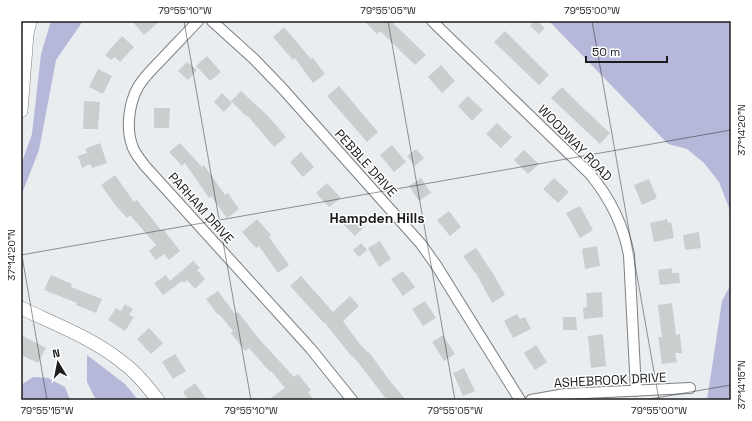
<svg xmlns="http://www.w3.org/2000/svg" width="752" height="421" viewBox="0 0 752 421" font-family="'Space Grotesk',sans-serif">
  <rect width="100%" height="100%" fill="#e9edf0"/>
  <path fill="#b5b8d8" d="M51,21H83L56,60L39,150L21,196V165L32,134L41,54Z
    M549,21H731V213L719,182L704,163L687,149L668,144Z
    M731,284V400H707L722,301Z
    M87,355L125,384L138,400H96L87,382Z
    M33,377L48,378L65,387L70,400H21V385Z"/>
  <path fill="#c9cecf" d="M132,21H160L144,35Z
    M364,21H391L426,55L415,65L380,31L377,34Z
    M534,21H537L545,28L539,34L530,26Z
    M284,27L311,59L313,58L325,74L313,83L295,58L293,60L273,37Z
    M505,31L549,75L539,85L494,42Z
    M122,36L134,47L120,62L115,57L111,60L105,55Z
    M207,56L221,72L210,81L196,66Z
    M187,62L197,70L188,80L178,71Z
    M441,65L455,81L442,93L428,77Z
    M98,69L112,76L103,94L89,87Z
    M339,86L378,132L367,142L327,96Z
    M562,87L582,107L610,133L600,144L551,98Z
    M241,91L269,117L286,137L274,147L247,115L246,116L231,101Z
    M222,93L232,103L224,112L214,102Z
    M468,96L483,110L472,121L458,106Z
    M84,101L100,102L98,129H83Z
    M154,108H170L169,128H154Z
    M497,123L512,137L501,148L486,134Z
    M100,143L107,163L92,168L90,164L82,168L78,156L87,153L85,149Z
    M180,143L202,167L204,165L225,195L228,193L239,209L227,218L211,196L209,198L185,163L182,166L169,152Z
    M392,145L406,162L394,172L380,155Z
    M416,149L424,158L415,166L407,156Z
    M524,150L539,164L528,174L514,160Z
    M301,152L314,167L303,177L290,162Z
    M115,175L134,202L137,200L161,230L163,229L180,251L169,260L164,254L156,260L149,251L156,245L130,215L127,218L116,206L101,185Z
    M421,178L431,193L419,201L409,186Z
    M554,178L569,192L558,203L543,189Z
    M649,179L657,198L642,205L634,185Z
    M327,183L341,198L329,207L316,193Z
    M580,206L593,230L580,238L566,213Z
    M449,211L461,227L450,236L437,220Z
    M351,214L364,227L355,236L342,223Z
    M257,219L271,235L269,237L289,265L278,273L259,246L256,248L242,232Z
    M667,219L668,223L671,222L674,238L654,242L650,223Z
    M699,232L701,248L685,250L683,235Z
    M380,241L391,259L379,267L368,248Z
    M361,243L367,250L359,257L353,250Z
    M597,246L600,266L585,269L582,249Z
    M476,248L494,275L505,295L492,303L476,273H475L463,256Z
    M193,261L200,268L197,270L205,279L195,289L187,280L184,283L182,281L163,295L154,283L166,275L170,281Z
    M672,268V273H679L680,283L660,285L658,270Z
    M403,271L415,287L403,296L391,279Z
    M51,275L72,284L71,287L102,299L96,313L76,305L77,303L44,290Z
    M301,276L333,312L350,296L359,306L343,321L359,343L368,353L369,352L389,380L406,400H387L353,356L352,357L325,323H324L290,286Z
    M218,291L235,314L238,312L260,340L294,377L298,374L311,390L308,392L314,400H268L285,388L271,371L270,372L249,348L245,351L231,333L233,331L219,314L218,315L206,299Z
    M602,292L603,317L584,319L583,308L587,307L586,293Z
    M425,301L436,318L423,326L412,309Z
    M672,303L676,335L680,334L682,353H675L677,362L662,364L658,337H662L658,305Z
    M125,304L133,309L129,315L134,317L125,331L108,320L116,308L121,311Z
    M517,314L520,319L525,317L531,329L513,338L504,321Z
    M563,317H576L577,330H563Z
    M149,328L163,343L151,354L137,339Z
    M603,334L606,366L591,368L588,336Z
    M21,335L46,348L38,363L21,355Z
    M443,335L455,354L444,361L432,342Z
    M536,345L547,362L535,370L524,353Z
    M175,354L186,371L173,379L162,362Z
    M464,368L475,391L463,396L453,373Z
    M195,383L207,400H189L183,392Z"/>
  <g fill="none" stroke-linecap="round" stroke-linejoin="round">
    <g stroke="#7b7f82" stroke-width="12">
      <path id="minor" d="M198,21C186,34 174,46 162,59C153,68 144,77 138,87C129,103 126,128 132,145C134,153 140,159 145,166L311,349L352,400
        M212,21L254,59L282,88L421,244L436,265L520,400
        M432,21L590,174C610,198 623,224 629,255L636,391
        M531,400L565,394L690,388"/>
    </g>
    <g stroke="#7b7f82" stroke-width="14">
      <path id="tertiary" d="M21,111L27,34L30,21
        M21,308C55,324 92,338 122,362C136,372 147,386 158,400"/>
    </g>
    <use href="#minor" stroke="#fff" stroke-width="10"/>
    <use href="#tertiary" stroke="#fff" stroke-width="13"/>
  </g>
  <path fill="none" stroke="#1c1d1e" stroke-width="1" stroke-opacity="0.45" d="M184,21L251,400M388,21L455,400M592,21L659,400M21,250L47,400M21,255L731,130M644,400L731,385"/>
  <g text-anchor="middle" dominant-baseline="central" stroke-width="3" stroke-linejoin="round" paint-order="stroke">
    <g font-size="13" fill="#1c1d1e" stroke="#fff">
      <text transform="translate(575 143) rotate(46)">WOODWAY ROAD</text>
      <text transform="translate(366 163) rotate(48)">PEBBLE DRIVE</text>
      <text transform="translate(201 208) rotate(48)">PARHAM DRIVE</text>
      <text transform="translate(610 380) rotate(-3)">ASHEBROOK DRIVE</text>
    </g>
    <g font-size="14" font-weight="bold" fill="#1c1d1e" stroke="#fff">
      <text x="377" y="218">Hampden Hills</text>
    </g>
  </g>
  <rect width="752" height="421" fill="none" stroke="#ffffff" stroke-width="44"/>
  <g transform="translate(58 363) rotate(350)" stroke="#ffffff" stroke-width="3" paint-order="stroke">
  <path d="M0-3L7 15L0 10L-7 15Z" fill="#1c1d1e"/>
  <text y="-6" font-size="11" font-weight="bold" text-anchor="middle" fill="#1c1d1e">N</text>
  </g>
  <path d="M586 56v6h81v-6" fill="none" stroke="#1c1d1e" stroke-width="2"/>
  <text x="592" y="56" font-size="12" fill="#1c1d1e" stroke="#ffffff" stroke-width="3" paint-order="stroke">50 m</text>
  <rect x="22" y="22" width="708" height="377" fill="none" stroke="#1c1d1e" stroke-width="1.5"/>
  <g font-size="10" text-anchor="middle" fill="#1c1d1e">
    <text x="185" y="14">79°55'10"W</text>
    <text x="388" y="14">79°55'05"W</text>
    <text x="592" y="14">79°55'00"W</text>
    <text transform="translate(741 130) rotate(-90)" y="4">37°14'20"N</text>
    <text transform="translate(11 255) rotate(-90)" y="4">37°14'20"N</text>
    <text transform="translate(741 385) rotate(-90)" y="4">37°14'15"N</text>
    <text x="47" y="414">79°55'15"W</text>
    <text x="251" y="414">79°55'10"W</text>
    <text x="455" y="414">79°55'05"W</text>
    <text x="659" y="414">79°55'00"W</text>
  </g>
</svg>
